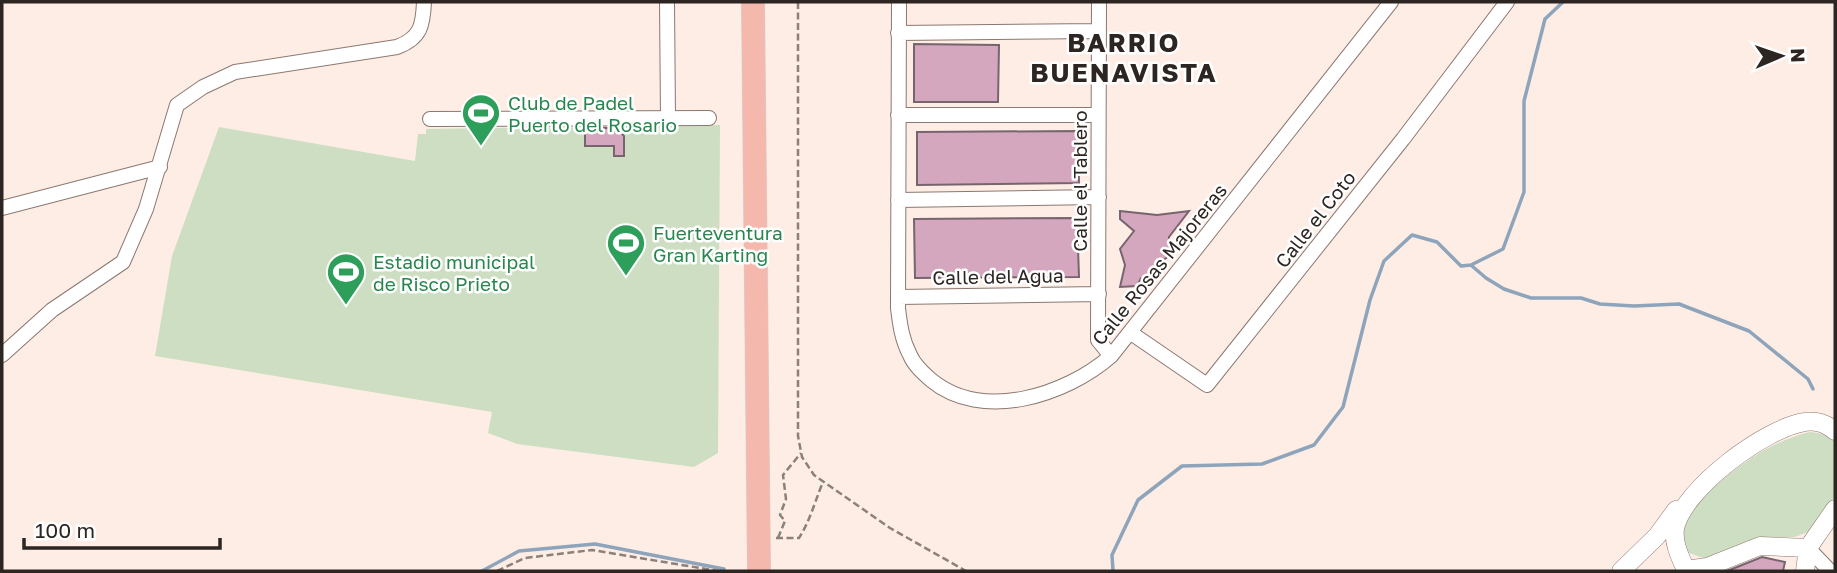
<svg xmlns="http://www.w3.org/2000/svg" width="1837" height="573" viewBox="0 0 1837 573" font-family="'Golos Text',sans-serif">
  <rect width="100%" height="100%" fill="#feede5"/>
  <path fill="#cedec2" d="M720,125L718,453L694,467L517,444L488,433L492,412L155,356L172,256L219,127L415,161L418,134H426V129Z
    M1810,432L1824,434L1835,441V497L1808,532L1795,537H1763L1706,559L1689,553C1659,520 1736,468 1759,453C1774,444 1793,436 1810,432Z"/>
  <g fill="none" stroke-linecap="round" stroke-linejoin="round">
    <path stroke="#8ea4bb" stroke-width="3.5" d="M1472,266L1486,278L1504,289L1531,298H1581L1600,304L1634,306L1679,304L1749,331L1808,379L1813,389
      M482,571L519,551L595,544L724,569
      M1113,571L1112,555L1138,500L1182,466L1262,464L1314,445L1343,407L1370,300L1384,261L1412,235L1437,242L1461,266L1471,265L1503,249L1524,192V101L1545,19L1563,2"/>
  </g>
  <path fill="#d4a7be" stroke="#77656e" stroke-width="2" d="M914,44L999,45L998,102H914Z
    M585,128H617L624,136V156H614V146H585Z
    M1078,131L1079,183L917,185V132Z
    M1120,211L1157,215L1189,211L1169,237V256L1162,261L1161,271L1152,280L1141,278L1137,286L1120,287L1125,265L1120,249L1134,231L1120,219Z
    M1077,218L1079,277L915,278L914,219Z
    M1762,557L1785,562L1783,571H1727Z"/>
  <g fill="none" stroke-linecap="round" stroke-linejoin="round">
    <g stroke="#8b7870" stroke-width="16">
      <path id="minor" d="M667,2L668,118
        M899,2L898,308C900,325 902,340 910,355C914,365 923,373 931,380C982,422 1065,396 1111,356L1391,2
        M1099,2L1098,340L1111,356
        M898,33L1099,31
        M898,115H1098
        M430,119L709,118
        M898,200L1099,197
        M2,208L160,167
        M898,297L1099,294
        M1131,333L1207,385L1403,139L1507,2
        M2,355L52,310L123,262L146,209L177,105L203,87L235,72L397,47C421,38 423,25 424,2
        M1808,548L1830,571"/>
    </g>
    <g stroke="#8b7870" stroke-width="19">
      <path id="tertiary" d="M1835,431C1827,424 1816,420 1805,422C1767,427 1682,489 1675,529C1673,543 1680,557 1686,570L1707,567L1760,546L1808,548L1835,509
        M1621,571L1657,536L1676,510
        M1805,571L1808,548"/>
    </g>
    <g stroke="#d5d3d3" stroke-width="24">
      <path id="primary" d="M753,2L759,571"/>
    </g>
    <path stroke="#8b807a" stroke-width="2.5" stroke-dasharray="7 3.5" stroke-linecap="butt" d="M798,2V436L802,457L814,475L890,528L966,571
      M776,538H799C810,521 815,501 823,482
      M778,538L785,521L780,515L786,499L783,475L801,453
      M497,571L525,558L592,550L718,571"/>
    <use href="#minor" stroke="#fff" stroke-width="14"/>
    <use href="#tertiary" stroke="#fff" stroke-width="18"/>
    <use href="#primary" stroke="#f4b8ad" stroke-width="23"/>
  </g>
  <defs>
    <g id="stadium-pin" transform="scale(2.0125)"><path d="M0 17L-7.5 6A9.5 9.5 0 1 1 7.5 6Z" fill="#2e9e5b" stroke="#fefefe"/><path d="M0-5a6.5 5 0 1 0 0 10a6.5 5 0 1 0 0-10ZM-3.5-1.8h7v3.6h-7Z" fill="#fff"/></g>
  </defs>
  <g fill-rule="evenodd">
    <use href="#stadium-pin" x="481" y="113"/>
    <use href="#stadium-pin" x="626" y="243"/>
    <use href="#stadium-pin" x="346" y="272"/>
  </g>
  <g text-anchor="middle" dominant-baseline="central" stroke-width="5" stroke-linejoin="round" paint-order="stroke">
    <g font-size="19" fill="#27864d" stroke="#fefefe" text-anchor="start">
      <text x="508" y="102">Club de Padel<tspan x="508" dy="22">Puerto del Rosario</tspan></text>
      <text x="653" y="232">Fuerteventura<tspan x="653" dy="22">Gran Karting</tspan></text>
      <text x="373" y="261">Estadio municipal<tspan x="373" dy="22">de Risco Prieto</tspan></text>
    </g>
    <g font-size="19" fill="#2c2521" stroke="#fefefe">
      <text transform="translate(1079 181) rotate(-90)">Calle el Tablero</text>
      <text transform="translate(1315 219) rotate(-52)">Calle el Coto</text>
      <text transform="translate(1159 264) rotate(-51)">Calle Rosas Majoreras</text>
      <text transform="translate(998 276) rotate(-1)">Calle del Agua</text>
    </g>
    <g font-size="26" font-weight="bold" letter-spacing="2" fill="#2c2521" stroke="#fefefe">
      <text x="1124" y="42">BARRIO<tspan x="1124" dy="30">BUENAVISTA</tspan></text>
    </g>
  </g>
  <rect width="1837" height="573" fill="none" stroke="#2c2521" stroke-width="7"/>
  <g transform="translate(1781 56) rotate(88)" stroke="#fefefe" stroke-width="5" paint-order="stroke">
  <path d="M0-5L12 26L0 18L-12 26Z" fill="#2c2521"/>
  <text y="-10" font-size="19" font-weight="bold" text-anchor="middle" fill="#2c2521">N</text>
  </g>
  <path d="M24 538v10h196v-10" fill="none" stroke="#2c2521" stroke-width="3.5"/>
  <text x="35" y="538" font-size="21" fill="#2c2521" stroke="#fefefe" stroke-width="5" paint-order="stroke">100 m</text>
</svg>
